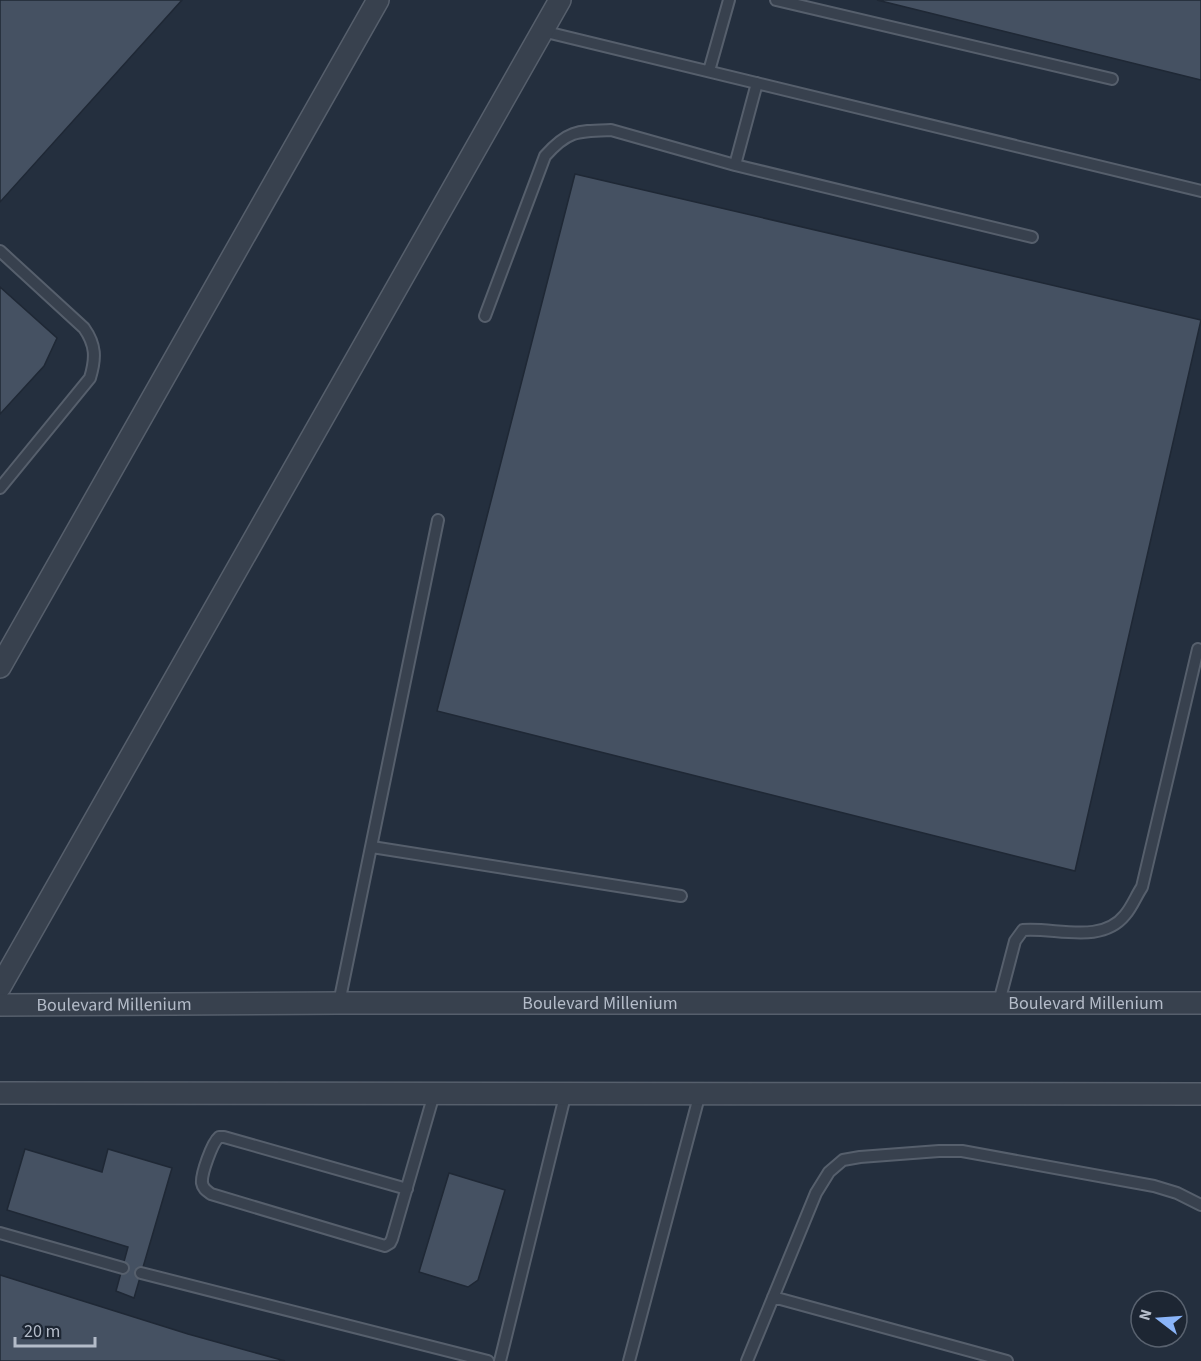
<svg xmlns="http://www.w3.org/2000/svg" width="1201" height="1361" viewBox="0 0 1201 1361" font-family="'Source Sans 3',sans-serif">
  <rect width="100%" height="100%" fill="#242f3e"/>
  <path fill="#455162" stroke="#1f2835" stroke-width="1.5" d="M0,0H182L0,202Z
    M877,0H1201V80Z
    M575,174L1201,320L1075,871L437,711Z
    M0,287L57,338L44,366L0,414Z
    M25,1149L102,1172L108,1149L172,1168L134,1298L116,1291L128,1247L7,1210Z
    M449,1173L505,1190L478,1280L468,1287L419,1272Z
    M0,1275L188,1334L285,1361H0Z"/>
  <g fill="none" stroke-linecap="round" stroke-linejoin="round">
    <g stroke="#565f6c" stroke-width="14">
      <path id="service" d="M776,0L1112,79
        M542,31L1201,191
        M709,71L729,0
        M735,165L757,83
        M0,251L84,328C96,345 96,358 90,378L0,488
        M485,316L545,156C568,130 578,131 611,130L735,165L1032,237
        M372,847L681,896
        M999,1002L1015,941L1023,930C1055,927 1101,945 1125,915C1132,907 1136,896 1142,887L1198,649
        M339,1003L438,520
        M407,1189L224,1137H219C212,1143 201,1174 202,1183C203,1189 207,1191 211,1194L385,1246L390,1243L392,1239L434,1094
        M0,1233L123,1268
        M141,1273L488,1361
        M773,1297L1007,1361
        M500,1361L566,1092
        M629,1361L700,1093
        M747,1361L816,1193L829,1172L843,1160L860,1157L939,1151H962L1154,1186L1177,1193L1201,1205"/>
    </g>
    <g stroke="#565f6c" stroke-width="24">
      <g id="minor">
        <path d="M0,667L378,0"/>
        <path d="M0,987L560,0"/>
        <path id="s1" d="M0,1005L339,1003H1201"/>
        <path d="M0,1093L1201,1094"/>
      </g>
    </g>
    <use href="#service" stroke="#38414e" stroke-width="10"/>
    <use href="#minor" stroke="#38414e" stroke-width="21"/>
  </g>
  <g text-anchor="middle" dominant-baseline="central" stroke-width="5" stroke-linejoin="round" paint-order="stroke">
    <g font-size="18" fill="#b4bcc9" stroke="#1d2633">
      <text stroke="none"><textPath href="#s1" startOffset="600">Boulevard Millenium</textPath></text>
      <text stroke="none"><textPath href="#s1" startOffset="1086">Boulevard Millenium</textPath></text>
      <text stroke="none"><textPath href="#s1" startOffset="114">Boulevard Millenium</textPath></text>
    </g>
  </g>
  <g transform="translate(1159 1319) rotate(287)"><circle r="28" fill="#1d2633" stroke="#59626f" stroke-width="1.5"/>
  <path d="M0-4.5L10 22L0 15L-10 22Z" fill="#8ab4f8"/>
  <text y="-9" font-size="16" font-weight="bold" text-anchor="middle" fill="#b4bcc9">N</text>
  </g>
  <path d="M15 1337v9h80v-9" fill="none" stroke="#b4bcc9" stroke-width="3"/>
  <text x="24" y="1337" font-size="18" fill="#b4bcc9" stroke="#1d2633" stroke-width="4.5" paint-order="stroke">20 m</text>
</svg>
